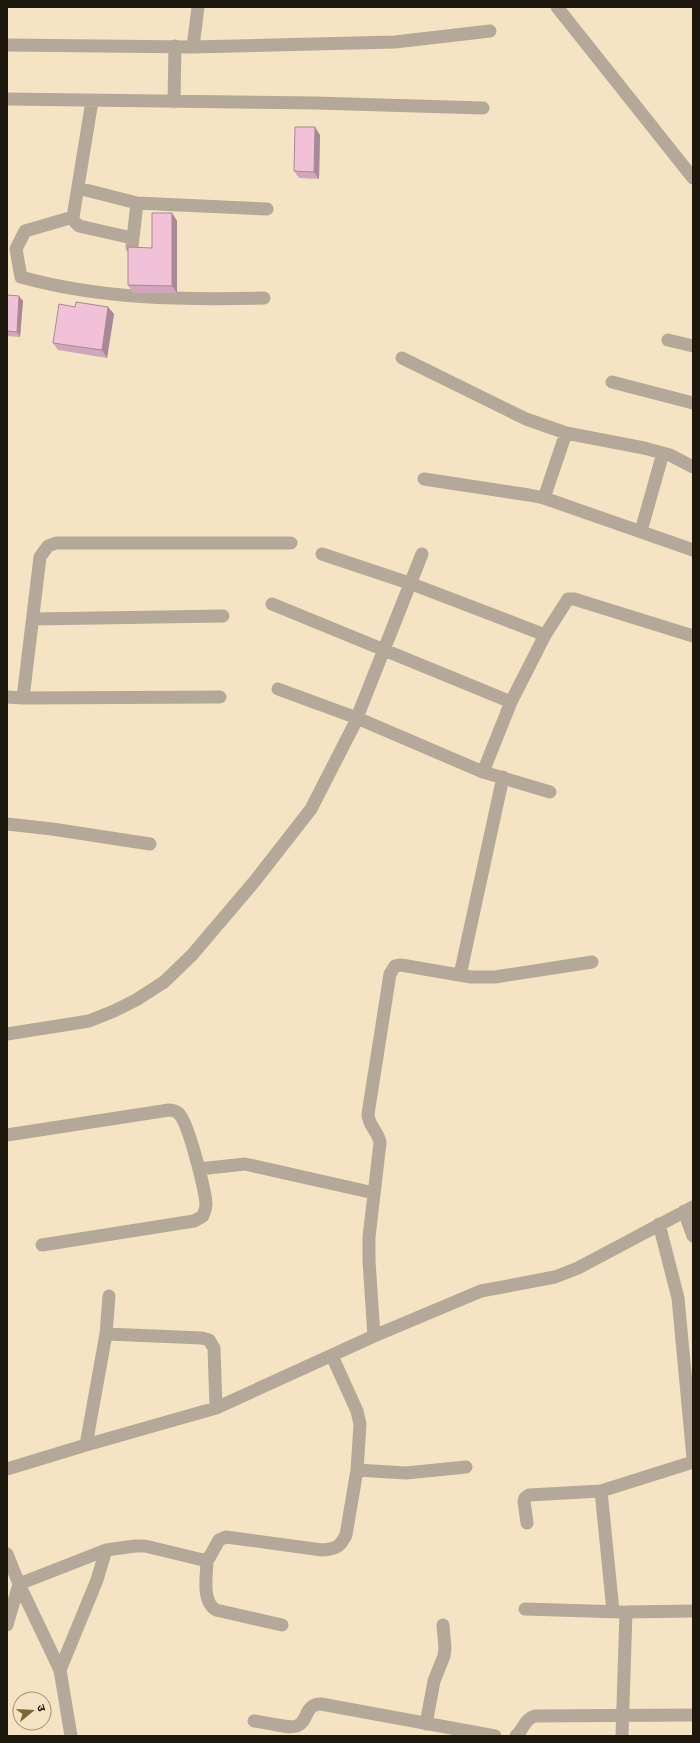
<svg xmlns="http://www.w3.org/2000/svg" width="700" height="1743" viewBox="0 0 700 1743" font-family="'Fira Sans','Noto Sans Devanagari',sans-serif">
  <rect width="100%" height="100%" fill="#f5e4c3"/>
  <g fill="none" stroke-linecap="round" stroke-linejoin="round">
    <path stroke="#b4a998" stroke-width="13" d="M557,7L693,178
      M7,45L193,47L395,42L490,31
      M193,47L198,7
      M7,99L316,103L483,108
      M92,101L73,217L74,221L79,226L132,238
      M174,102L175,46
      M78,188L137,203L267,209
      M73,217L25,231L16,249L21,277C99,299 183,300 264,298
      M132,247L137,203
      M668,340L693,346
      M402,358L526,419L566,433L644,448L670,455L693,467
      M612,382L693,403
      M424,479L529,495L544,498L693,550
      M544,498L566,433
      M641,531L663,453
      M322,554L412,584L545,635
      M272,604L511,702
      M33,619L223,616
      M278,689L357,718L483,772L550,792
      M7,697L23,698L220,697
      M23,698L40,557L48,546L56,543H291
      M483,772L511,702L545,635L568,599H574L693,636
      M7,824L52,829L150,844
      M460,975L503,777
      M7,1034L89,1021L114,1011L136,1000L164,982L192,955L254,882L311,809L354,725L422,554
      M7,1135L169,1110C174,1110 177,1111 180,1115C189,1126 205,1189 206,1204C206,1209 204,1212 203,1216L194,1221L42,1245
      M199,1169L245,1164L374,1193
      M684,1211L693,1236
      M659,1224L678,1298L693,1458
      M106,1334L202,1338L209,1340L214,1348L216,1408
      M374,1336L369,1261V1237L380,1143C379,1132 368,1126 368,1114L390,974L395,966L401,965L471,977H495L592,962
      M86,1445L106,1334L109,1296
      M7,1469L86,1445L216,1408L374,1336L481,1291L555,1277L578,1268L693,1207
      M357,1470L406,1473L466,1467
      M601,1491L613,1611
      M527,1523L524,1501L525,1498L529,1495L601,1491L693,1462
      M7,1554L19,1584L60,1670L71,1736
      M207,1560C207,1575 201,1601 216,1610L282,1625
      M525,1609L622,1612
      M7,1625L19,1584L106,1550L135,1546H145L203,1560L209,1558L219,1540L226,1537L322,1550C336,1549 340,1547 346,1535L357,1470L360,1424L357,1411L332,1356
      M60,1670L97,1580L106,1550
      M254,1721C264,1722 289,1729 297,1726C309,1721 304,1704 321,1704L495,1736
      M426,1724L434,1681L444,1656L445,1648L443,1625
      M516,1736C524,1729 524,1719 535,1716L693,1715
      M622,1736L626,1612L693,1611"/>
  </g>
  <path fill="#cfa7b9" d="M320,135L319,179L299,178L294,171Z
    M172,213L177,221V293H133L128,285Z
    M7,295L23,301L20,337L7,336Z
    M75,307H108L114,314L107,358L58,350L53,343Z"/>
  <path fill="#a98896" d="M315,127L320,135L319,179L314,172Z
    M172,213L177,221V293L172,286Z
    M19,296L23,301L20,337L17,332Z
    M108,307L114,314L107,358L102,350Z"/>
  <path fill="#f1c2d7" stroke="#a98896" d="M295,127H315L314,172L294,171Z
    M152,213H172V286L128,285V247L152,248Z
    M7,295L19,296L17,332L7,331Z
    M76,302L108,307L102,350L53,343L59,304L75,307Z"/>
  <rect width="700" height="1743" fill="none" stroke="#1e170b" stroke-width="16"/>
  <g transform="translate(32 1711) rotate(72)"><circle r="19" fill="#f5e4c3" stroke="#9f9279"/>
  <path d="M0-3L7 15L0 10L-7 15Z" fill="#7d6536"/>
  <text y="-6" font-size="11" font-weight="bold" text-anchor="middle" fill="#1e170b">उ</text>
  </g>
</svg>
